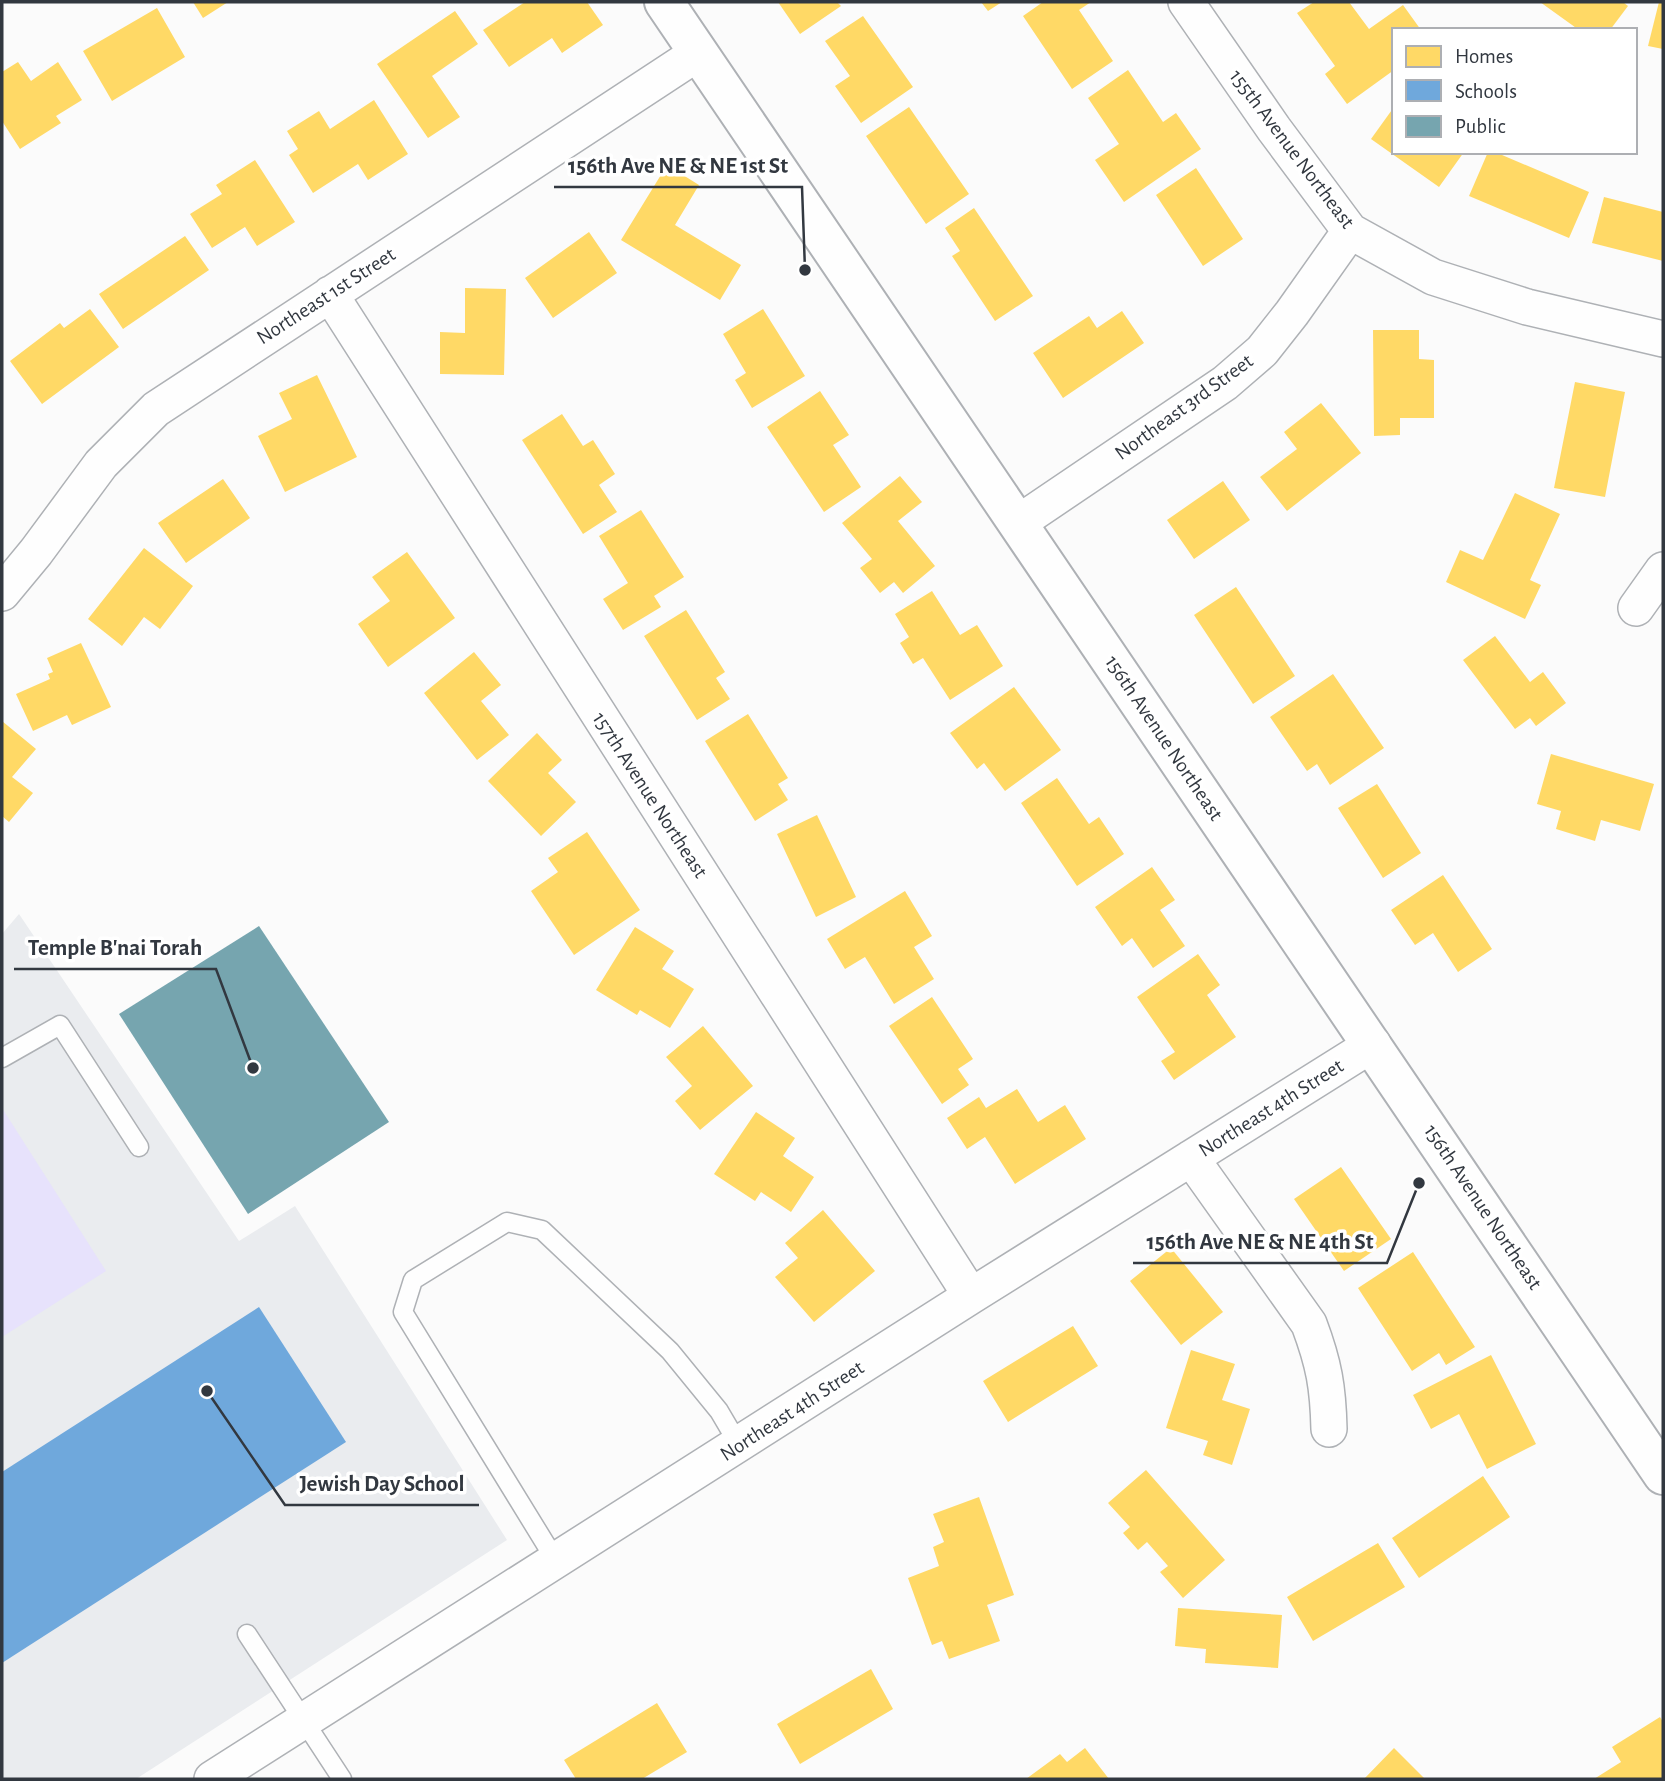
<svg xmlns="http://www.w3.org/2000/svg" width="1665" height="1781" viewBox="0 0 1665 1781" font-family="'Alegreya Sans',sans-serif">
  <rect width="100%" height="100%" fill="#fbfbfb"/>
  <path fill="#eaecef" d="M19,914L239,1241L295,1206L507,1540L136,1779H2V934Z"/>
  <path fill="#e7e2fc" d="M2,1108L106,1271L2,1337Z"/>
  <path fill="#ffd966" d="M193,2H228L203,18Z
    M525,2H587L603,25L562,53L552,38L509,67L483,30Z
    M778,2H837L841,6L800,34Z
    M981,2H1002L988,11Z
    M1043,2H1091L1079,10L1113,61L1072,89L1023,16Z
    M1314,2H1349L1369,29L1403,5L1421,30H1394V70L1347,104L1325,74L1335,66L1297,13Z
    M1540,2H1623L1628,6L1610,30H1579Z
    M1659,2H1663V49L1648,46Z
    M157,8L185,57L112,101L83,51Z
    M455,11L478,44L432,76L460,117L428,138L377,64Z
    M863,16L913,87L861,123L835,86L850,76L825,41Z
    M18,62L31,81L58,62L82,100L56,116L61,123L20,149L2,121V72Z
    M1128,70L1163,122L1176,113L1201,149L1124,202L1095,160L1119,144L1088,98Z
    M374,100L408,154L368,180L358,164L313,193L289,155L298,149L287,131L319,111L330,129Z
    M909,107L969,194L926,224L866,136Z
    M1394,107V152H1464L1439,187L1371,139Z
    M1488,152H1495L1589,192L1569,238L1469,196Z
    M255,160L295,222L257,246L245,227L212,248L190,214L222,194L216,185Z
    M667,165L699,185L675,225L741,265L720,300L621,240Z
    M1196,168L1243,239L1203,266L1156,195Z
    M1604,197L1663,212V261L1592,243Z
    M974,208L1033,296L995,321L952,256L960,251L945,228Z
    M589,232L617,273L553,318L525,278Z
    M185,236L209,270L123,329L99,294Z
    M465,288L506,289L504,375L440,374V332L465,333Z
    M90,309L119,347L42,404L10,361L60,323L64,328Z
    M763,309L805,376L752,408L735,380L746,373L723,334Z
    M1122,311L1144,343L1063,398L1033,353L1089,316L1097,328Z
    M1373,330H1419V359L1434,360V418H1400V435L1374,436Z
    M317,375L357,457L285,492L258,436L292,419L279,393Z
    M1575,382L1625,392L1605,497L1554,488Z
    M820,391L849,435L833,445L861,487L824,512L767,427Z
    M1321,403L1361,453L1287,511L1260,477L1297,449L1284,432Z
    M562,414L583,446L593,440L615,474L599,485L617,512L583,534L522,440Z
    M900,476L922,502L898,521L935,566L903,593L894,582L880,593L860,568L872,559L842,523Z
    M223,479L250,518L186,563L158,523Z
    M1223,481L1250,520L1194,559L1167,520Z
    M1515,493L1560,514L1530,580L1541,585L1525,619L1446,582L1460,550L1483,560Z
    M641,510L684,577L654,596L661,607L623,630L603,599L628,583L599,536Z
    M144,548L193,586L160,629L144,617L122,646L88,619Z
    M407,552L455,618L388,667L358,624L390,601L372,577Z
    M1236,587L1295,676L1253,704L1194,615Z
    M932,591L960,635L977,625L1003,666L950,700L923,658L913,664L900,643L909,637L895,614Z
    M686,610L725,672L716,678L730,699L697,720L644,636Z
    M1495,636L1530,682L1543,672L1566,703L1536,726L1530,718L1515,729L1463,660Z
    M81,643L111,707L72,725L67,715L33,731L16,694L50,679L48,674L53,672L47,658Z
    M474,652L501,685L481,701L509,735L477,760L424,693Z
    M1333,674L1384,748L1330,785L1317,764L1307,771L1270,717Z
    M1014,687L1061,750L1005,791L984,763L977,769L950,733Z
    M748,714L788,778L778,784L788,800L755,821L705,741Z
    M2,721L36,749L12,777L33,793L9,822L2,816Z
    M537,733L562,760L548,773L576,802L541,836L488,781Z
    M1551,754L1654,784L1640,831L1601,820L1595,841L1556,829L1561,811L1537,804Z
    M1057,778L1089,824L1099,817L1124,854L1077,886L1021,803Z
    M1377,784L1421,853L1383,878L1338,808Z
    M817,815L856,897L816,917L777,834Z
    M587,832L640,910L574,955L531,891L558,872L548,858Z
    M1152,867L1175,900L1160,910L1185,946L1153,968L1132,938L1122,946L1095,907Z
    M1443,875L1492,949L1458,972L1433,933L1415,945L1391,910Z
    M905,891L932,936L914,947L934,979L894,1004L865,957L845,969L827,939Z
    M635,927L674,951L662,969L694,989L670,1028L640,1010L637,1015L596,990Z
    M1198,954L1220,985L1207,995L1236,1037L1174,1080L1161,1061L1175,1052L1137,997Z
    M932,997L973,1059L958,1069L969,1085L942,1104L889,1026Z
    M703,1026L753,1086L700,1130L675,1101L692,1086L666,1057Z
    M1017,1089L1038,1122L1065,1105L1086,1139L1015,1184L985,1137L967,1149L947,1118L979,1097L986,1108Z
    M756,1112L795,1138L783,1156L814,1177L791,1212L761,1192L755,1201L714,1174Z
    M1341,1167L1391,1239L1344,1271L1294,1199Z
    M823,1210L875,1271L814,1322L775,1277L798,1258L785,1243Z
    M1171,1248L1223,1312L1181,1345L1130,1281Z
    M1413,1252L1475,1347L1446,1365L1439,1353L1412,1371L1358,1288Z
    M1073,1326L1098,1366L1008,1422L983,1381Z
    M1191,1350L1235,1364L1222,1400L1250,1409L1232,1465L1203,1455L1208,1441L1166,1428Z
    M1491,1355L1536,1444L1487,1469L1459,1414L1431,1429L1413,1395Z
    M1146,1470L1225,1560L1183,1598L1160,1572L1168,1566L1147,1542L1138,1550L1123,1533L1130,1527L1108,1503Z
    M1483,1476L1510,1517L1419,1578L1392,1538Z
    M979,1497L1014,1595L987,1605L1000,1641L949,1659L942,1641L932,1645L908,1578L939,1566L933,1547L944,1542L933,1514Z
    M1378,1543L1405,1587L1313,1641L1287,1597Z
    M1178,1608L1282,1615L1278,1668L1205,1663L1206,1649L1175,1646Z
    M871,1669L893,1709L800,1764L777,1724Z
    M657,1703L687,1752L642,1779H576L564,1760Z
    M1660,1717L1663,1722V1779H1594L1621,1762L1612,1747Z
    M1085,1748L1109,1779H1026L1060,1754L1067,1762Z
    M1394,1748L1425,1779H1364Z"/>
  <path fill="#6fa8dc" d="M259,1307L346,1442L2,1663V1472Z"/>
  <path fill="#76a5af" d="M259,926L389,1122L248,1214L119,1014Z"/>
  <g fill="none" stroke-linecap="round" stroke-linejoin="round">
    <g stroke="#aeb1b5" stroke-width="21">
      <path id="lane" d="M2,1058L60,1025L139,1147
        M556,1561L403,1312L413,1280L507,1222L542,1230L670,1351L719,1411L739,1445
        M247,1634L342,1779"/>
    </g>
    <g stroke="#aeb1b5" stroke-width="38">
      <path id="street" d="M1186,2L1274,129L1350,231L1433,277L1527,307L1663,339
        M330,294L971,1296
        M1018,523L1225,383L1262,351L1292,313L1350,231
        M2,593L36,552L101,464L156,409L698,53
        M1636,608L1663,570
        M1191,1158L1309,1324C1324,1364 1328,1387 1329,1429
        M212,1779L971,1296L1373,1044"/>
    </g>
    <g stroke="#aeb1b5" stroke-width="42">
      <path id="secondary" d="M664,2L1663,1475"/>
    </g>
    <use href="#lane" stroke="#fefefe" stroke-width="18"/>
    <use href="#street" stroke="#fefefe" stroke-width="35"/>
    <use href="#secondary" stroke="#fefefe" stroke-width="38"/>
  </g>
  <g text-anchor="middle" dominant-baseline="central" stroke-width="7" stroke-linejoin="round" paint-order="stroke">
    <g font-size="21" fill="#323840" stroke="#fff">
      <text transform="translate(1292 149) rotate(53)">155th Avenue Northeast</text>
      <text transform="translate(326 296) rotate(-33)">Northeast 1st Street</text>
      <text transform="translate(1184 407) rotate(-36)">Northeast 3rd Street</text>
      <text transform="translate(1164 738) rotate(56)">156th Avenue Northeast</text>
      <text transform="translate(650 795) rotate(57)">157th Avenue Northeast</text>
      <text transform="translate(1271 1108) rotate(-32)">Northeast 4th Street</text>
      <text transform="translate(1483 1207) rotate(56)">156th Avenue Northeast</text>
      <text transform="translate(792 1411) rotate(-33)">Northeast 4th Street</text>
    </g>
  </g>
  <path fill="none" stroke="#323840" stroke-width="2.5" d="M805 270L802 187H554M253 1068L216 969H14M1419 1183L1387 1263H1133M207 1391L285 1505H479"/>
  <g fill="#323840" stroke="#fff" stroke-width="2.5">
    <circle cx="805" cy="270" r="7"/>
    <circle cx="253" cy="1068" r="7"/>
    <circle cx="1419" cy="1183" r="7"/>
    <circle cx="207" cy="1391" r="7"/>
  </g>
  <g font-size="23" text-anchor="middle" font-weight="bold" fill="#323840" stroke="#fff" stroke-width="7" stroke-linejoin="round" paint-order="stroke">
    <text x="678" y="173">156th Ave NE &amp; NE 1st St</text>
    <text x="115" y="955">Temple B'nai Torah</text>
    <text x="1260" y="1249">156th Ave NE &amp; NE 4th St</text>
    <text x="382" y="1491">Jewish Day School</text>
  </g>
  <rect width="1665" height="1781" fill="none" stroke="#323840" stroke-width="7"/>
  <rect x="1392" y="28" width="245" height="126" fill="#ffffff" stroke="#adafb3" stroke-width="2"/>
  <rect x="1406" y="46" width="35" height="21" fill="#ffd966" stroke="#adafb3" stroke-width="2"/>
  <text x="1455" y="63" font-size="21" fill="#323840">Homes</text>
  <rect x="1406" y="80" width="35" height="21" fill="#6fa8dc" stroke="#adafb3" stroke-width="2"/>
  <text x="1455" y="98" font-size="21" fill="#323840">Schools</text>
  <rect x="1406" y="116" width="35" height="21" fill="#76a5af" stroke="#adafb3" stroke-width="2"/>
  <text x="1455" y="133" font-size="21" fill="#323840">Public</text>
</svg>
